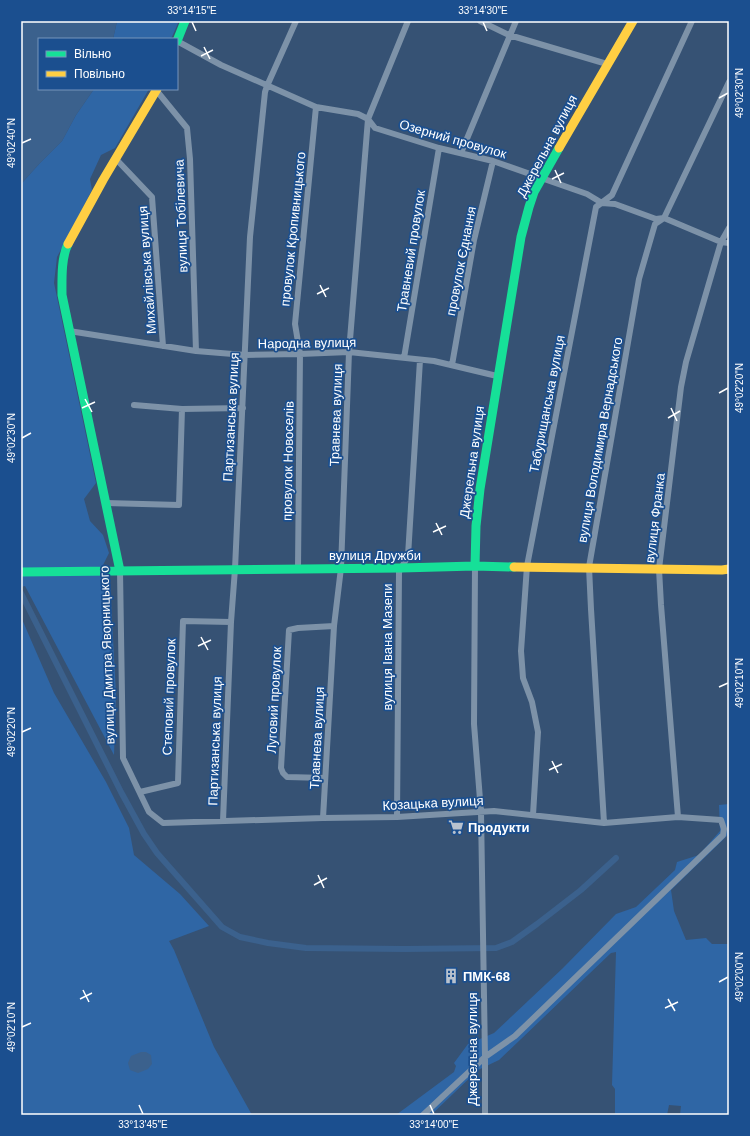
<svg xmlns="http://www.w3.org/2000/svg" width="750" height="1136" viewBox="0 0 750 1136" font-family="Arial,sans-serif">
  <rect width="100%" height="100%" fill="#365274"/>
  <path fill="#2f66a5" d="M117,21H179L171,39H113Z
    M94,89H149L115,148L101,155L90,179L92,190L57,257L54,283L96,483L84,499L90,521L103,535L109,553L102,567V578L110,583L116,694L114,755L25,586L21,587V184L39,164L62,141L76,115Z
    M21,617L54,693L106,782L129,828L134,855L180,894L209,926L169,941L174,950L214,1047L252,1115H21Z
    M729,804V834L671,890L674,911L686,940L706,938L712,944H729V1115H680L681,1106L669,1105L667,1115H615V1089L612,1085L616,952L611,953L499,1060L478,1070L431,1115H396L454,1072L456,1066L454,1063L468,1044L494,1033L563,968L616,914L636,907L675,870L677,862L699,855L720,831L719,805Z"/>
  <path fill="#3b618d" d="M21,21H117L113,39H39V89H94L76,115L62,141L39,164L21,184Z
    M141,1052H146L151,1055L152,1064L148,1069L138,1073L130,1070L128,1063L131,1056Z"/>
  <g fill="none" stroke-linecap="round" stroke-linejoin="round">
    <path stroke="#3b618d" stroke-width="6" d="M21,593L121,792L144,834L157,853L222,927L240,937L268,943L306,948L404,949L496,948L512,942L537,924L581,890L616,858"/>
    <path stroke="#7d92a8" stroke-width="6" d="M480,21L509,35L607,64
      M177,41L221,65L316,107L358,114L368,119L375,128L439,148L493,161L587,194L602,203L615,204L656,219L664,218L721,242L729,243
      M156,90L187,128L190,159L196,351
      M461,153L516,21
      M115,158L152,197L163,346
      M69,331L196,351L245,355L300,354L349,352L434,361L497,376
      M404,358L439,148
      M452,365L474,240L493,161
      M134,405L182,409
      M106,503L179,505L182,409L243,408
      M475,566L474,724L481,812L485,1057V1115
      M298,568L300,354L295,324L316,107
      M120,571L123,758L149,812L163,823L323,818L397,817L494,811L604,823L678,817L721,820L724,829L723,835L515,1036L485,1057L423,1115
      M325,778L287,777L283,773L281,768L289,630L298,628L334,626
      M140,792L178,783L183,621L231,622
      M533,815L538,732L532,702L523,678L521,651L527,566L596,207L612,195L692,21
      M397,817L399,572L408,556L420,360
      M678,817L661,605L659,569L681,387L686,362L721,242L729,228
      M323,818L334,626L341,568L349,352L368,119L408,21
      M223,821L231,622L235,569L250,237L265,92L267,86L296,21
      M604,823L591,609L589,567L639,279L655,224L664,218L729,82"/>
    <path stroke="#16e098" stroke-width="9" d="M177,41L185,21
      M68,244C61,258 62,280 62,295L120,571
      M475,566L476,526L480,489L521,237L529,207L534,192L559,148
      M21,572L401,568L475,566L514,567"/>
    <path stroke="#ffcf43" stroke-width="9" d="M559,148L633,21
      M68,244L103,180L157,89
      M514,567L722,570L729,569"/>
  </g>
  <path fill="none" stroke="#fff" stroke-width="1.5" d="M192,22L196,31M483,22L487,31M204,47L210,59M201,56L213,50M719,98L728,93M22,143L31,139M555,170L561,183M552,179L564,173M320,285L326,297M317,294L329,288M719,393L728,388M85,399L92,412M82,408L95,402M671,408L677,421M668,418L680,411M22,438L31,433M436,523L442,535M433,532L446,526M201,637L208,650M198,646L211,640M719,687L728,683M22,732L31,728M552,761L558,773M549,770L562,764M318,875L324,888M314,885L327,878M719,982L728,977M83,990L89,1002M80,999L92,993M668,999L675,1011M665,1008L678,1002M22,1027L31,1023M139,1105L143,1114M430,1105L434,1114"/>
  <defs>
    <g id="supermarket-bare" transform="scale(1.2)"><path d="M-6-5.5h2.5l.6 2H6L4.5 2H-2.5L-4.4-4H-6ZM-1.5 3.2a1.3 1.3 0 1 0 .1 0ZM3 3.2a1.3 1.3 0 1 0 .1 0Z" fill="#b9c2ce" stroke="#1b4f8f" stroke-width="2.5" paint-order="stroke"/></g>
    <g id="building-bare" transform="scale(1.2)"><path d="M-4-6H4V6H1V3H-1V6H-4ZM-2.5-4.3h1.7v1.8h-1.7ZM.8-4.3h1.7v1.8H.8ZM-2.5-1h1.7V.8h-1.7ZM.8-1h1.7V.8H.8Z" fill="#b9c2ce" stroke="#1b4f8f" stroke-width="2.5" paint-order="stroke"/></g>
  </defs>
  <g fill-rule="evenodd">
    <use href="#supermarket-bare" x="456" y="827"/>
    <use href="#building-bare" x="451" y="976"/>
  </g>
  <g text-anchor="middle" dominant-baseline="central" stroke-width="3.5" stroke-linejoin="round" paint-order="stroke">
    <g font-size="13" fill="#fff" stroke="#1b4f8f">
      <text transform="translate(453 139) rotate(16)">Озерний провулок</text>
      <text transform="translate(547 146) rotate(-62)">Джерельна вулиця</text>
      <text transform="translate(181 216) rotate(-92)">вулиця Тобілевича</text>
      <text transform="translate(293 229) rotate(-84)">провулок Кропивницького</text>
      <text transform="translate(411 251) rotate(-81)">Травневий провулок</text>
      <text transform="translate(461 261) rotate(-79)">провулок Єднання</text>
      <text transform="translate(147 270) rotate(-94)">Михайлівська вулиця</text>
      <text transform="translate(307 343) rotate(-1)">Народна вулиця</text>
      <text transform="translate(547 404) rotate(-79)">Табурищанська вулиця</text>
      <text transform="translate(336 415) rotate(-88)">Травнева вулиця</text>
      <text transform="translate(231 417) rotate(-87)">Партизанська вулиця</text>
      <text transform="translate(600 440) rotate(-80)">вулиця Володимира Вернадського</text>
      <text transform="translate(288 461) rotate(-89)">провулок Новоселів</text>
      <text transform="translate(472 462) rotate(-82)">Джерельна вулиця</text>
      <text transform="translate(655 518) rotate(-83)">вулиця Франка</text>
      <text x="375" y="555">вулиця Дружби</text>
      <text transform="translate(387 647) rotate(-90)">вулиця Івана Мазепи</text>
      <text transform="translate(107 655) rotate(-92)">вулиця Дмитра Яворницького</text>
      <text transform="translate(169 697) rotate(-88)">Степовий провулок</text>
      <text transform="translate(274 700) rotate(-87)">Луговий провулок</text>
      <text transform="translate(317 738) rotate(-87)">Травнева вулиця</text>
      <text transform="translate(215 741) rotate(-88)">Партизанська вулиця</text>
      <text transform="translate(433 803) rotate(-3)">Козацька вулиця</text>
      <text transform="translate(472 1049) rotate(-90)">Джерельна вулиця</text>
    </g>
    <g font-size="13" font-weight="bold" fill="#fff" stroke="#1b4f8f" text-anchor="start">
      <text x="468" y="827">Продукти</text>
      <text x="463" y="976">ПМК-68</text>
    </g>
  </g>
  <rect width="750" height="1136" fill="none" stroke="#1b4f8f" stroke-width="44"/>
  <rect x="38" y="38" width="140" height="52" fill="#1b4f8f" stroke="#7695bc"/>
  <rect x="46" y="51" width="20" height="6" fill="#16e098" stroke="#7695bc"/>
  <text x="74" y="58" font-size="12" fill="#ffffff">Вільно</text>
  <rect x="46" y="71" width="20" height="6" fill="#ffcf43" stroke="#7695bc"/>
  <text x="74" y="78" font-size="12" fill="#ffffff">Повільно</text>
  <rect x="22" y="22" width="706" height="1092" fill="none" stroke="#fff" stroke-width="1.5"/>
  <g font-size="10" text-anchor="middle" fill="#fff">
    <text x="192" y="14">33°14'15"E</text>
    <text x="483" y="14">33°14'30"E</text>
    <text transform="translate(739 93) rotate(-90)" y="4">49°02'30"N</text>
    <text transform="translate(11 143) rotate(-90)" y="4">49°02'40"N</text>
    <text transform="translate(739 388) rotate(-90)" y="4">49°02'20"N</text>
    <text transform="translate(11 438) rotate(-90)" y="4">49°02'30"N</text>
    <text transform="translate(739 683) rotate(-90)" y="4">49°02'10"N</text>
    <text transform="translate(11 732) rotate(-90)" y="4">49°02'20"N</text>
    <text transform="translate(739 977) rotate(-90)" y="4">49°02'00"N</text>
    <text transform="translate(11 1027) rotate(-90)" y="4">49°02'10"N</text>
    <text x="143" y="1128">33°13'45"E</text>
    <text x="434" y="1128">33°14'00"E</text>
  </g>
</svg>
